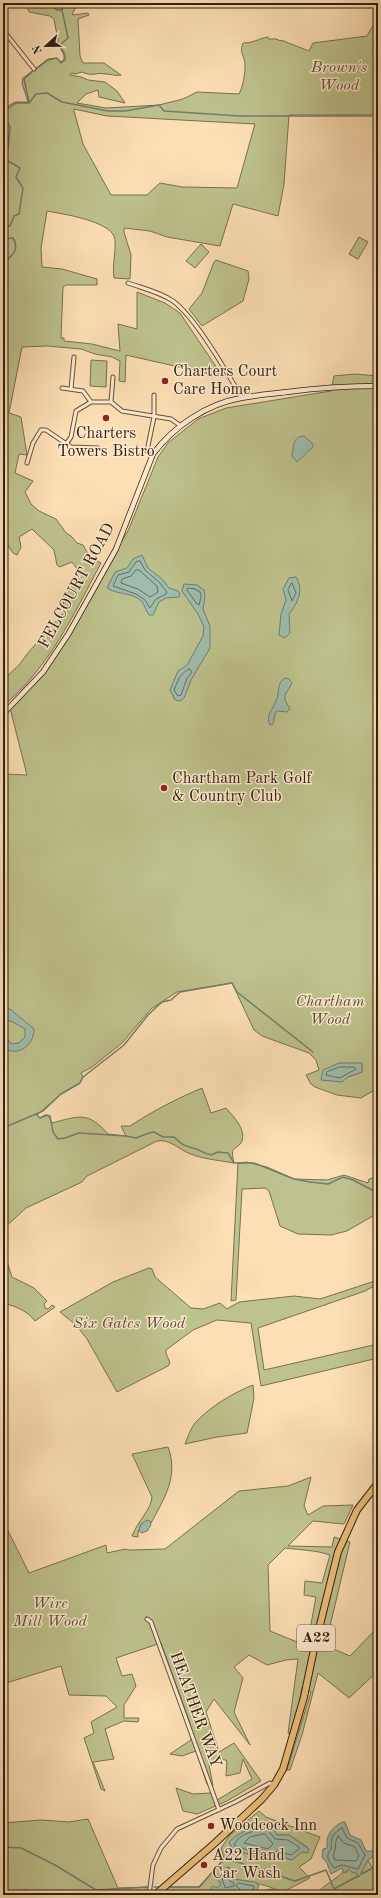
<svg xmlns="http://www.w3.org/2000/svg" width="381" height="1898" viewBox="0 0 381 1898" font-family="'Old Standard TT',serif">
  <rect width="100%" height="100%" fill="#fddfb5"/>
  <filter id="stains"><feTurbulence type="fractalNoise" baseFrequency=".005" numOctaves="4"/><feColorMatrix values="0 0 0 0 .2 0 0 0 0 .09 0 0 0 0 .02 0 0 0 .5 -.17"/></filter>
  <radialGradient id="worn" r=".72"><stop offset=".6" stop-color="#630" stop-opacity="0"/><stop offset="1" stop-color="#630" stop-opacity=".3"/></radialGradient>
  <path fill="#bec28e" stroke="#767150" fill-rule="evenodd" d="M26,3H88L83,6L75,8L72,15L88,13L89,15L78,19L80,56L83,63H104L121,75C113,76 112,74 105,74C95,72 94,77 82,72L75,74L71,73L70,75L81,77L88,80L105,82L117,91L125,103L99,97L98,90L86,94L77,103L106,108L159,105L183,99L197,92L239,94C243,87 247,67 244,59C242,53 240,50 243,43C254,43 257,39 268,37L269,39H276L281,41V40L309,51L313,43L367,36L375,22H378V116L373,115H289L284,184L278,216L233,204L220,246L167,237L150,231L124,228V232L131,255L130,279L114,278C112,265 116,253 115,240C114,221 62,214 47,211L41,248L42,267L62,269L97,279V285H66L63,287L61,338H64V341L92,344L120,351L118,324L137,329V292L165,303L180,313L223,377L126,355L125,382L119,381L120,361L112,357L95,354L81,349L47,346L22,347L9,413L21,417L27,455L19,454L15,473L33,481L25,492L31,504L39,511L56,519L66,533L71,536L77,543L83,545C88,555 92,558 101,563C74,614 49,668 3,706V680L19,665L28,653L64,612L63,595L78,570L72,562L60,567L57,565L54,550L32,529L19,537L21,547L17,555L13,553L3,538V109L15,102H28L22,83L23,78L48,59L57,58L61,62L64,59V55L59,46L54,19L50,16L29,12ZM74,109L107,116L255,124L237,188L182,187L160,183L147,195H111L83,144L74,111Z
    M359,237L368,242L358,259L349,254Z
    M201,244L209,252L195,268L186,261Z
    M216,260L248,271L249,279L243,301L202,326L189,309L202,293L214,262Z
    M91,360L107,361L106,387L90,386Z
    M355,374L378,376V1088L361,1098L337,1095L315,1087L311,1084L306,1075L319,1070L316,1060L309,1053L262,1036L254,1030L232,983L177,992L151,1009L122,1043L92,1067L81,1073L83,1077L80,1083L61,1094L37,1115L40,1118L48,1115L52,1123C79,1116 88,1111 108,1134L126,1136L121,1126H130C153,1111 176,1099 202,1088L211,1113L226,1108C233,1116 246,1129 242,1141C237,1151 229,1144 234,1163C218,1160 200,1159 186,1152C177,1147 168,1139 157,1141L87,1176L82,1182L26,1208L3,1229V774L27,775L10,708L43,672L128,531L158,457L168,443L198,419L226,408L331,391L334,376ZM362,1063V1072L348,1077Z
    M246,1162L267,1167L294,1179L327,1180L344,1175L368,1183L369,1179L378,1177V1213L347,1231L331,1235L298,1234L280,1226L269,1191L265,1188L242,1189L236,1300L231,1301L238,1163Z
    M3,1250L12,1277L34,1288L47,1301L44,1304L45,1308L48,1309L52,1305L55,1307L35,1321C28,1311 15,1306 3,1303Z
    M149,1268L152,1269L155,1277L191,1308L203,1309L220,1303L227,1309L239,1302L294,1296L320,1299L378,1280V1284L365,1291L258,1328L264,1370L378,1344V1358L261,1386L251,1323L217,1320L193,1330L166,1350V1353L170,1363L168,1366L117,1392L87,1339L76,1325L60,1312L113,1282Z
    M253,1385L254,1398L247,1433L217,1437L185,1444C188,1437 191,1427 196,1422C211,1406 233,1393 253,1385Z
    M168,1447C179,1476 164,1499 151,1523L150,1521L141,1524L138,1533V1537L132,1536C137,1522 151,1510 152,1497L132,1454Z
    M311,1477L304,1506L308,1515L323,1506L353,1505L344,1524L313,1521L288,1546L332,1547L334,1537L350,1542L330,1626L329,1647L350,1656L378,1627V1671L349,1698L318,1673L302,1735L290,1770H287L311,1692L302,1687L298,1710L290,1734L288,1733L298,1659L286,1660L267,1665L249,1655L234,1667L243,1678L234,1712L250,1745L214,1699L206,1712L219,1752L234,1743L261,1781L227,1801L197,1814L183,1811L176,1788L193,1794L210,1793L217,1800L252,1779L243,1759L240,1773L226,1776L227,1761L223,1759L209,1764L213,1786L207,1784L196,1751L182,1756L170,1754L191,1740L190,1723L161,1643L116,1658L122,1676L132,1674L136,1686L124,1705V1718H139L138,1722L124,1721L105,1729L114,1759L93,1762L105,1791L101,1789L84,1738L94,1733L91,1722L117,1707L106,1696L69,1695L61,1666L3,1684V1521L29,1573L106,1545L107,1553L125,1549L129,1550L165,1549L239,1491L288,1486ZM285,1548C300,1550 316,1550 330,1555L322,1583L305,1581L304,1595L316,1597L307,1646L270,1631L268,1565Z
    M259,1811L266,1817L320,1837L311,1859L299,1867L310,1878L283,1892C266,1885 251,1881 232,1879L229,1867L223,1870L217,1878L221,1884L217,1888L213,1887L212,1895H156L167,1887H200L224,1858L221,1848L230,1835ZM264,1825L273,1828L277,1835H289L307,1847L292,1860L276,1855L268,1859L233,1850L252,1827Z
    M88,1819L118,1888L150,1887L149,1895H40C21,1885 19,1895 3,1895V1823L41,1820L69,1822Z
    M368,1860L378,1878V1895H316C324,1884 334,1881 343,1872H347L348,1869L362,1873L363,1868Z"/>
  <path fill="#9fbdad" stroke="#727e6f" d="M304,436L313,444V447L297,462L292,456C294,446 292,437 304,436Z
    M142,555L148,568L162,579L169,588L178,591L180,594L179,597L166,598L159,602L153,615H149C146,611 145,607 143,603C135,592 117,595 107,588L115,572L127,568L133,559Z
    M296,577C304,590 298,603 289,614L290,633L285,638L279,635L281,614L286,600L283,589L289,578Z
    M184,584L197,585L204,590L205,597L203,609L210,626V648L191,680L184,698L180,701L175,700L170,690L178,671L187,665L203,636L204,627L198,614L182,591Z
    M285,678L289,679L292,683L285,695V700L290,709L287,712L277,711L275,714L273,724L270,725C265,716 273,709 276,701C280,693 276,683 285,678Z
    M10,1009L34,1029C34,1046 18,1057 3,1048V1032L11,1044L19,1043L25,1037V1029L13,1022L3,1019V1010Z
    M339,1063H362V1072L348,1077L342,1082L321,1080L323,1070Z
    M147,1520L150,1521L151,1525L147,1531L141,1533L139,1530L141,1524Z
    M342,1822H345L350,1835L361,1840L366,1851H374L378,1848V1854L368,1860L359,1877L357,1876V1873H353L348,1869L347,1872H343L342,1868L331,1874L327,1863L322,1857L323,1849L327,1848C326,1834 331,1829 342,1822Z
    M264,1825C272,1825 274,1829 277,1835H289L309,1849L308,1853L302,1852L292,1860L276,1855L268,1859L233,1850L229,1842C240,1831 250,1829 264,1825Z
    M228,1867L232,1879L255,1882L259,1885L256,1895H236V1890L230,1891L226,1895H212L211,1888L213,1886L217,1888L221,1884L217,1878L223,1870Z
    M271,1889L281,1893L280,1895H265L267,1890Z
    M18,1890H27L40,1895H8Z"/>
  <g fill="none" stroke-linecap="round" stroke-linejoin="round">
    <path stroke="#666e60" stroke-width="1" d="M140,561L145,570L159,582L167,592L166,594L156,599L150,608L145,600L136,594L113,586L118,575L129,572L136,562Z
      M136,570H139L157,586L158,592L150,597L138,589L121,583L122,579L131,576Z
      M292,583L296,593L292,601L288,590Z
      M188,588L195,589L200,592L201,597L199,605L197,604L187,590Z
      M189,669L192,672L187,678L181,695L178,696L174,690C178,680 180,674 189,669Z
      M340,1067H354L356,1069L340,1078L326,1075L327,1072Z
      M342,1828L347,1838L358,1843L365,1855L358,1869L342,1865L334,1868C328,1859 325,1857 331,1849C331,1837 332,1834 342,1828Z
      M267,1829L275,1839L288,1840L299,1847V1849L291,1855L276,1851L267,1855L238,1847L234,1845C239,1833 256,1830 267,1829Z
      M265,1834L273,1844L268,1849L244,1843L250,1837Z
      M338,1836L344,1843L355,1847L359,1856L356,1861L335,1860L333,1855C337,1849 334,1841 338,1836Z
      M226,1875L230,1881L234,1883V1886L225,1888L222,1878Z
      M240,1895V1889L236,1886L238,1883L254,1886L252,1895"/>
    <path stroke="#727e6f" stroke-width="1.5" d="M47,3L57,10H62
      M75,3H77
      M36,69L48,60L57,58L61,63L65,60V55L60,45L68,38L62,10L64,3
      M29,102L24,79L32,72
      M3,112L16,103H29L36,94L47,93L62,102L108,111H125L159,105L164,111L240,116H371
      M3,115L10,127L8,149L3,153
      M3,158L20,168L16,177L23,188L19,214L14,216L10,226H5L3,228
      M3,239L13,238C20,249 12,257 3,262
      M3,276L5,279L3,288
      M37,1115L40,1118L46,1115L50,1116L53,1132L58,1139L65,1138L79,1133L126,1136L136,1138L149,1133L154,1132L163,1137H174C182,1145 185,1146 196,1149C200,1150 205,1154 211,1155L218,1152L228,1153L234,1163H254L294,1179L310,1182L328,1184L343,1177L353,1180L378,1193
      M3,1128L43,1111L61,1094L80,1083L83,1077L124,1045L148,1015L162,1002L171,1000L180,992L232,983L237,992L313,1052
      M3,1847L21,1848L55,1865L96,1890L148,1887
      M377,1873L378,1875
      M362,1874L374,1867L378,1862
      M154,1887H159
      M169,1887H199L225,1858L295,1881L326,1870L334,1889L358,1876"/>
    <g stroke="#62503c" stroke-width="5">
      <path id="street" d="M3,30L34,69
        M128,283C142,288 160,292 173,301C196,318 226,371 242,398
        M62,388L83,391L91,402
        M71,389L74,357
        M111,402L113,377
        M66,444L71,437L76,411L91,402H111L122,411L171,419L181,426
        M147,451L154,417V395
        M27,463L33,443L41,430H46L71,447L98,448
        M147,1619L151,1622L219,1810
        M149,1895L153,1865L161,1848L177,1829L235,1802L270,1783L274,1785"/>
    </g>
    <g stroke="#2e2013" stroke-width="6">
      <path id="secondary" d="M3,714L43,672L69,633L116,549L153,454C174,426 207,404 241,398C256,395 272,394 287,392C317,388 347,386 378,386"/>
    </g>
    <g stroke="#2e2013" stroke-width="8">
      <path id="highway" d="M155,1895L215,1843L262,1799L274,1785L283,1769L304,1697L314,1649L338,1552L357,1510L378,1483"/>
    </g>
    <use href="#street" stroke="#feeacf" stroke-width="3"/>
    <use href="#secondary" stroke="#feeacf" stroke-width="4.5"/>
    <use href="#highway" stroke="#eec07a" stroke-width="6"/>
  </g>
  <g fill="#8f2418" stroke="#feeacf" stroke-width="1.5">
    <circle cx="165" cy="381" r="4"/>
    <circle cx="106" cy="418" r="4"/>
    <circle cx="164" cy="788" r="4"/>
    <circle cx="211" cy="1826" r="4"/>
    <circle cx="204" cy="1865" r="4"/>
  </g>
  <g text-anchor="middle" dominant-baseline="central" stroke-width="3" stroke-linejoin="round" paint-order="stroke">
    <rect fill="#feeacf" stroke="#6c5d4b" stroke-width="1" x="297" y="1625" width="38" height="26" rx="3"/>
    <g font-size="15" font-weight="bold" fill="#2e2013">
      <text x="316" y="1638">A22</text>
    </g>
    <g font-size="16" font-style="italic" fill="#595138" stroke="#feeacf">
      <text x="339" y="68">Brown's<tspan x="339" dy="18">Wood</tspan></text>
      <text x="330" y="1002">Chartham<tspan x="330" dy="18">Wood</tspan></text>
      <text x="129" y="1324">Six Gates Wood</text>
      <text x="50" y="1604">Wire<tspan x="50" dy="18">Mill Wood</tspan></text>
    </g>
    <g font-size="16" fill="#2e2013" stroke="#feeacf" text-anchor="start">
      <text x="173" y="372">Charters Court<tspan x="173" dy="18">Care Home</tspan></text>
      <text x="106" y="434" text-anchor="middle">Charters<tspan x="106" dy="18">Towers Bistro</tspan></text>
      <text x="172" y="779">Chartham Park Golf<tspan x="172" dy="18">&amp; Country Club</tspan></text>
      <text x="219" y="1826">Woodcock Inn</text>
      <text x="212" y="1856">A22 Hand<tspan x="212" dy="18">Car Wash</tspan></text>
    </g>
    <g font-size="16" fill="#2e2013" stroke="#feeacf">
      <text transform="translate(77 586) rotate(-61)">FELCOURT ROAD</text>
      <text transform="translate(195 1710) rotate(70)">HEATHER WAY</text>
    </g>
  </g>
  <rect width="381" height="1898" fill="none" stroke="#fddfb5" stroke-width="16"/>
  <rect x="4" y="4" width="373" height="1890" fill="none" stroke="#2e2013" stroke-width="2"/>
  <rect x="8" y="8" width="365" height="1882" fill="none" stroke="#2e2013"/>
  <g transform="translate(46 46) rotate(248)" stroke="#feeacf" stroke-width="3" paint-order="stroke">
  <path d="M0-3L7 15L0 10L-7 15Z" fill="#2e2013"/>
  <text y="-6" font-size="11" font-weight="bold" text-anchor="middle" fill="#2e2013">N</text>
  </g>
  <rect width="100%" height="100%" filter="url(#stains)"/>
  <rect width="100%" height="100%" fill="url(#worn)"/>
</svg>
